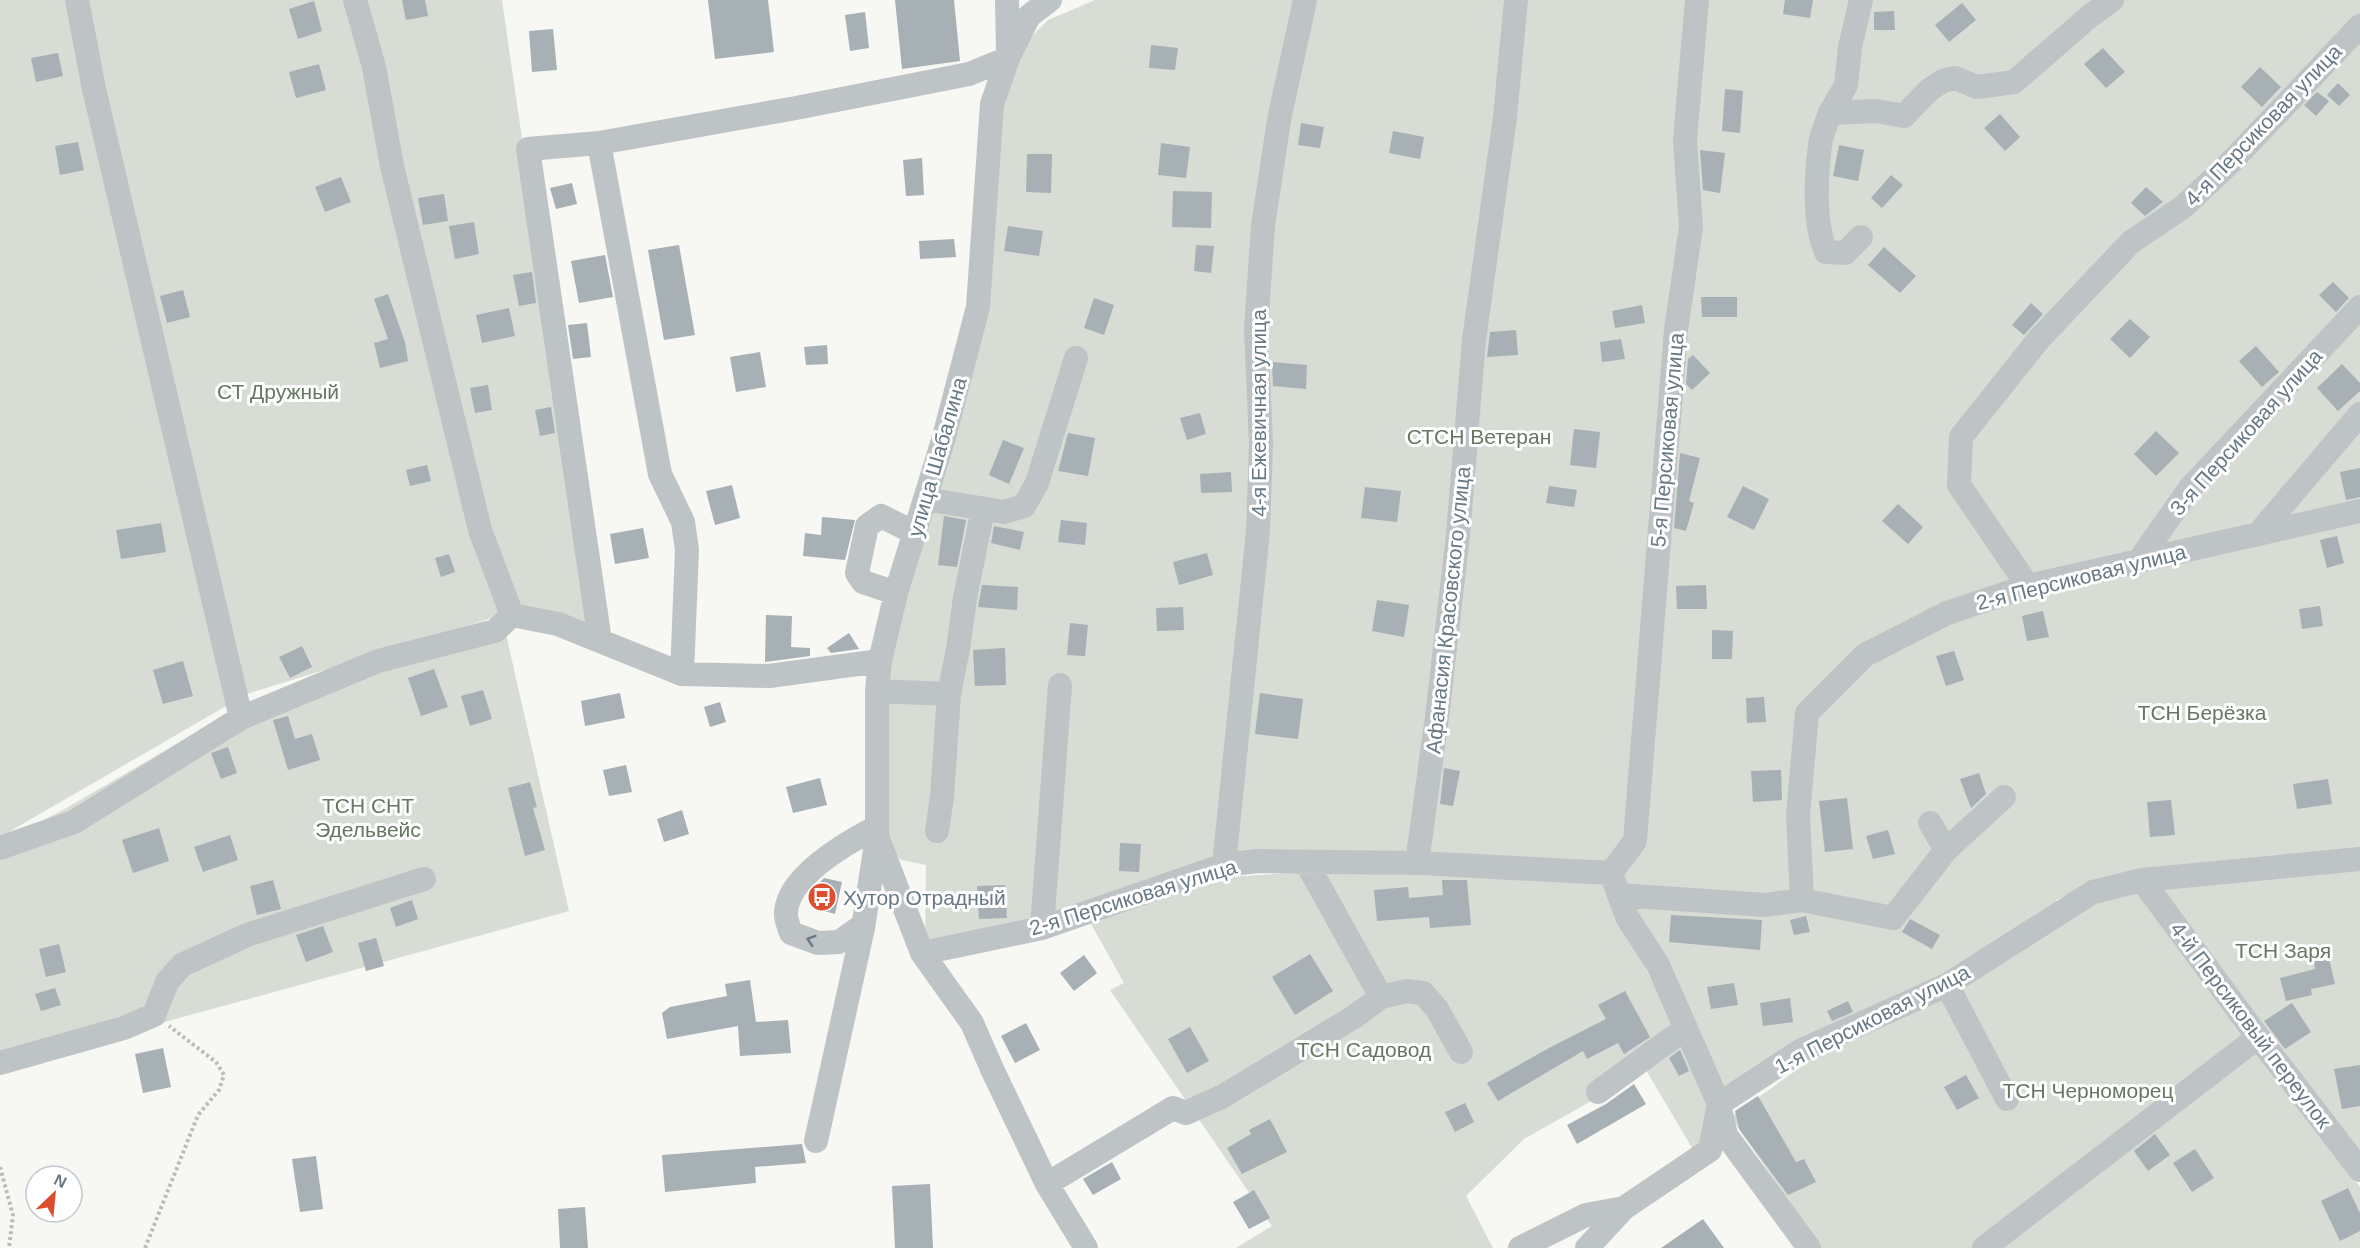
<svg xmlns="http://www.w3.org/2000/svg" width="2360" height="1248" viewBox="0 0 2360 1248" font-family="Helvetica,sans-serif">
  <rect width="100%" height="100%" fill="#f7f7f4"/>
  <path fill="#d7dcd4" d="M0,0H502L593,631L502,615L247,694L0,837Z
    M1095,0H2360V851L2088,886L2056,900L2059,910L1944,981L1834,1031L1728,1107L1609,878L1226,871L925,950L926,865L901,860L873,833L874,732L972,310L1006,62L1048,20Z
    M505,630L569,911L150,1026L0,1060V842L63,810L250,701Z
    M2360,866V1182L2139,886Z
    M1319,871L1604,883L1713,1106L1719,1140L1695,1153L1646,1070L1524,1139L1466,1196L1493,1248H1236L1272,1226L1110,990L1124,983L1090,922L1229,877Z
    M2135,886L2360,1187V1248H1820L1731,1117L1840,1039L2094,896Z"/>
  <path fill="#a7b0b5" d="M402,0H425L428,16L406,20Z
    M708,0H768L774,52L715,59Z
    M895,0H954L960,61L902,69Z
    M1785,0H1813L1810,18L1783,14Z
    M314,1L322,31L298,39L289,9Z
    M1962,3L1976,20L1949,42L1935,25Z
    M1894,11L1895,30H1874V12Z
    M865,12L869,48L850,51L845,15Z
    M553,29L557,70L532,72L529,31Z
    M1151,45L1178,48L1175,70L1149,68Z
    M2103,48L2125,72L2106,88L2084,64Z
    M58,53L63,76L36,82L31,58Z
    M319,64L326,90L296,98L289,72Z
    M2260,67L2281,87L2262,107L2241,87Z
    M2338,83L2350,95L2339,106L2327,95Z
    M1725,89L1743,91L1740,133L1722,131Z
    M2317,92L2329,101L2316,116L2304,105Z
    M2000,114L2020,137L2005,151L1984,128Z
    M1301,123L1324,127L1320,148L1298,145Z
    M1393,131L1424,137L1420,159L1389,153Z
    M78,142L84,170L60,175L55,146Z
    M1161,143L1190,147L1186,178L1158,175Z
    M1839,145L1864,150L1858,181L1833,176Z
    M1700,150L1725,153L1720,193L1703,190Z
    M1027,154H1052L1051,193L1026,192Z
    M922,158L924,195L906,196L903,160Z
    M1891,175L1903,185L1882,208L1871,198Z
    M341,177L351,202L325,212L315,187Z
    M572,183L577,204L556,209L550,188Z
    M2146,187L2163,202L2145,216L2131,203Z
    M1173,191L1212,192L1211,228L1172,227Z
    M444,194L448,221L423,225L418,198Z
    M474,222L479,254L455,259L449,226Z
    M1008,226L1043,231L1039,256L1004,251Z
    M954,239L956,257L920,259L919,241Z
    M679,245L695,335L664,340L648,250Z
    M1196,245L1214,246L1211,273L1194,271Z
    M1884,247L1916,276L1900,293L1868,265Z
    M605,255L613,297L579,303L571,261Z
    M532,272L536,303L519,306L513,275Z
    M2333,282L2349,298L2336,312L2319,295Z
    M183,290L190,317L167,323L160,296Z
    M388,294L405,342L408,361L380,368L374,343L388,339L374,299Z
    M1701,297H1737V317H1702Z
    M1094,298L1114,305L1104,335L1084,328Z
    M2031,303L2043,314L2024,335L2012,325Z
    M1642,305L1645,323L1615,328L1612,311Z
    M509,308L515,336L482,343L476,315Z
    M2130,319L2150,337L2130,358L2110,339Z
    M587,323L591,357L573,359L568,325Z
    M1516,330L1518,355L1487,357L1490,332Z
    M1621,339L1625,359L1602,362L1600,342Z
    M827,345L828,364L806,365L804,347Z
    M2256,346L2279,372L2262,387L2239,361Z
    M760,352L766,387L736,392L730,357Z
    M1693,355L1710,373L1692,390L1686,384L1688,359Z
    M1272,362L1307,365L1306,389L1273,386Z
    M2342,364L2360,383V391L2338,411L2317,388Z
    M488,385L492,410L475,413L470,388Z
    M551,407L555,433L540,436L535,410Z
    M1200,413L1206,434L1187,440L1180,418Z
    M1574,429L1600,432L1596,468L1570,465Z
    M2156,431L2179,453L2156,476L2134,454Z
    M1068,433L1095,438L1088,476L1058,471Z
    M1003,440L1024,448L1009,484L989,475Z
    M1680,453L1700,458L1689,501L1694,503L1686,531L1674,528Z
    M427,465L431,481L410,486L406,470Z
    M2360,468V497L2346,500L2340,472Z
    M1231,472L1232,492L1201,493L1200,474Z
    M732,485L740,518L715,525L706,491Z
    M1549,486L1577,490L1574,507L1546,503Z
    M1743,486L1769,499L1754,530L1727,517Z
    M1365,487L1401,491L1397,522L1361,518Z
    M1898,504L1923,527L1908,544L1882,521Z
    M944,516L966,520L957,567L938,565Z
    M822,517L855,520L845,560L803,556L805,533L821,535Z
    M1061,520L1087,523L1085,545L1058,542Z
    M161,523L166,552L121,559L116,530Z
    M994,526L1024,532L1020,550L991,543Z
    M643,528L649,558L615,564L610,534Z
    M2337,536L2344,563L2327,568L2320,540Z
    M1207,553L1213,575L1179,585L1173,562Z
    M449,554L455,572L441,577L435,558Z
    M982,585L1018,587L1017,610L978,607Z
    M1706,585L1707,609H1677L1676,586Z
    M1377,600L1409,605L1404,637L1372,631Z
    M2320,606L2323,626L2302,629L2299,609Z
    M1183,607L1184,630L1157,631L1156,608Z
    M2043,611L2049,637L2027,641L2022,616Z
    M766,615L792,616L791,647L810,648V656L765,662Z
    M1070,623L1088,625L1085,656L1067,655Z
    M1712,630L1733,631L1732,659H1712Z
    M849,633L859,649L831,653L827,648Z
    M302,646L312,667L290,678L279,657Z
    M1005,648L1006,685L975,686L973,650Z
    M1954,651L1964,680L1946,686L1936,656Z
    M183,661L193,696L163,704L153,670Z
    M434,669L448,707L421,716L408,678Z
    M483,690L492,719L470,726L461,696Z
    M620,693L625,718L585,726L581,701Z
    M1260,693L1303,699L1298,739L1255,734Z
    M1764,697L1766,722L1747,723L1746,698Z
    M720,702L726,722L710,727L704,707Z
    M288,716L295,739L312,734L320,760L288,770L273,720Z
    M228,747L237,773L221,779L211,753Z
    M626,765L632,792L609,796L603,770Z
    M1444,768L1460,771L1453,806L1440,804Z
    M1781,770L1782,800L1753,802L1751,771Z
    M1979,773L1986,794L1971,808L1960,779Z
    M820,778L827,805L793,813L786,787Z
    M2328,779L2332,804L2297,809L2293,784Z
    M530,782L537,807L533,808L545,850L525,856L508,788Z
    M1847,798L1853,849L1825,852L1819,801Z
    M2171,800L2175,835L2150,837L2147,802Z
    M682,810L689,834L664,842L657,819Z
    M159,828L169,861L133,873L122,840Z
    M1888,830L1895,854L1873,859L1866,836Z
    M230,835L238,860L203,872L194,847Z
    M1120,843L1141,844L1139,872L1119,871Z
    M824,878L842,882L835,914L814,908L821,881Z
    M273,880L281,909L257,915L250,886Z
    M1442,880H1467L1471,925L1430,928L1429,917L1377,921L1374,890L1408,887L1409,898L1443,895Z
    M1005,885L1007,918L979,919L977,886Z
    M412,900L418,919L396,927L390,908Z
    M1671,915L1762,920L1760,950L1669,942Z
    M1806,916L1810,932L1794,935L1790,920Z
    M1910,919L1940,935L1932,949L1902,932Z
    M323,926L333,952L306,962L296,935Z
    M376,938L384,966L366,971L358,943Z
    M59,944L66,972L46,977L39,949Z
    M2327,950L2335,984L2311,989L2312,995L2286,1001L2280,978L2315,969L2312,954Z
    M1310,954L1333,991L1295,1015L1272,977Z
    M1084,955L1097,973L1074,991L1060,973Z
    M750,980L756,1022L788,1020L791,1053L740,1056L738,1026L667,1039L662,1013L670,1007L727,996L725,984Z
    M1734,983L1738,1005L1711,1009L1707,987Z
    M55,988L61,1005L41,1011L35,994Z
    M1625,991L1650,1037L1624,1054L1618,1043L1587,1059L1583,1051L1498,1101L1487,1083L1549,1048L1606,1019L1598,1005Z
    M1790,998L1793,1022L1763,1026L1760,1003Z
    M1848,1001L1853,1012L1832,1021L1827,1011Z
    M2292,1003L2311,1032L2285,1049L2264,1021Z
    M1026,1023L1040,1050L1015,1063L1001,1036Z
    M1190,1027L1209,1061L1187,1073L1168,1039Z
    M163,1048L171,1087L143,1093L135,1054Z
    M1680,1050L1689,1071L1679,1076L1669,1058Z
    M2360,1065V1106L2342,1109L2334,1069Z
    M1966,1075L1979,1098L1957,1110L1944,1087Z
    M1634,1084L1646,1104L1577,1144L1567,1125L1606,1104Z
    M1758,1096L1796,1162L1804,1159L1816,1182L1788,1195L1739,1129L1735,1111Z
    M1465,1103L1474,1122L1455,1132L1445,1112Z
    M1270,1119L1287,1152L1242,1174L1227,1148L1251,1134L1249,1130Z
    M2155,1134L2170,1155L2148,1171L2134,1151Z
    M802,1144L806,1163L755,1167L756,1183L665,1192L662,1155Z
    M2195,1149L2214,1178L2192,1192L2173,1163Z
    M316,1156L323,1209L300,1212L292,1159Z
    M1112,1162L1121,1179L1093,1195L1083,1179Z
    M930,1184L933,1248H895L892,1186Z
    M2348,1188L2360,1213V1231L2340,1241L2321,1201Z
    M1254,1190L1270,1218L1249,1229L1233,1202Z
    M585,1207L588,1248H560L558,1209Z
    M1703,1219L1724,1248H1661Z"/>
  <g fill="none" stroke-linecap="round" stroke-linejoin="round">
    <path stroke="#b9bcbe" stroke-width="4" stroke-dasharray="3 3" stroke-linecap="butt" d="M0,1167L13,1215L9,1248
      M145,1248L198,1115L219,1090L224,1075L216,1062L169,1026"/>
    <path stroke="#bec3c6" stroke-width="24" d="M77,0L94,89L241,718
      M355,0L374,67L392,166L480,530L512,615
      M1007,0L1008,53
      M1861,0L1850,47L1846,85L1830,113L1876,111L1904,116L1929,90L1943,81L1955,78L1977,87L2014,82L2090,16L2112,0
      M1830,113C1827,123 1821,134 1820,145C1816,178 1813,221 1826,252L1845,253L1861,237
      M599,143L660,474L683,522L687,550L682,674
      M925,499L1004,512L1024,506L1037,483L1076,358
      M2259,533L2360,414
      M2138,562L2190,488L2360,307
      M2028,586L1959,485L1961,437L2039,339L2131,242L2183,207L2229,164L2360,26
      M896,593L863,582L857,573L867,526L881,516L913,532
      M600,641L528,149L599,143L796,108L969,74L1008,58
      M877,691L949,694
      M1930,823L1946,850
      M937,831L942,797L949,694L958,649L965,598L983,509
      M878,839L922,953L972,1023L992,1069L1047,1184L1086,1248
      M0,848L74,822L241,718L378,661L495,631L512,615L558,624L682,674L769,676L880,661
      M1306,862L1381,997L1407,991L1423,993L1437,1009L1461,1052
      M1417,863L1437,717L1458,535L1474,340L1505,117L1516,0
      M1224,865L1258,531L1261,444L1256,329L1263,226L1279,120L1305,0
      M1611,873L1635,841L1676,330L1691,227L1685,140L1697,0
      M2142,880L2258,1037L2360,1170
      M1614,881L1627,917L1658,965L1719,1104L1726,1135L1809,1248
      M1619,895L1765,905L1802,900L1893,918L1946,850L2004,797
      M1802,900L1798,815L1807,713L1865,655L1947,613L2028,586L2360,511
      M863,925L839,942L818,943L791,933C789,927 786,920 786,915C785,877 848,842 877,827
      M1042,928L1060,685
      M922,953L1042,928L1224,865L1257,861L1417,863L1611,873
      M1947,985L2007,1099
      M0,1063L124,1028L154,1015L167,982L182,965L247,935L424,879
      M1598,1092L1686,1028
      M816,1141L863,928L877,837V691L880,661L896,593L944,437L978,307L992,104L1008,58L1029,16L1050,0
      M1047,1184L1173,1108L1186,1113L1223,1096L1354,1017L1381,997
      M1520,1248L1586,1215L1624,1208
      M1587,1248L1624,1208L1710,1150L1719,1104L1800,1051L1947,985L2093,892L2142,880L2360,859
      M1984,1248L2258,1037"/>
  </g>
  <defs><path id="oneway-chevron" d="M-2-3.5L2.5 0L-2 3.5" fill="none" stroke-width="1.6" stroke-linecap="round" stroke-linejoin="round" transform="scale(1.5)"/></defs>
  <use stroke="#677984" href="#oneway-chevron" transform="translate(811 940) rotate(-162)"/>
  <defs>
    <g id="bus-disc" transform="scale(1.5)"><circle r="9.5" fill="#dd4e2e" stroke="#fff"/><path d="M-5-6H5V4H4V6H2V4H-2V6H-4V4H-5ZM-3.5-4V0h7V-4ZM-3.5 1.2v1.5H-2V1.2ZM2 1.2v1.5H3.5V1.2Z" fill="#fff"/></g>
  </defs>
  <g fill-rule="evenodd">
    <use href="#bus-disc" x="822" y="897"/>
  </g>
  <g text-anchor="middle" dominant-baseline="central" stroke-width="6" stroke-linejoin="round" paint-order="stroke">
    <g font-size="21" fill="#677984" stroke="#fff">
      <text transform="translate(2263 125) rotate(-46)">4-я Персиковая улица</text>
      <text transform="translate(1258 413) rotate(-90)">4-я Ежевичная улица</text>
      <text transform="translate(2246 432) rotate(-48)">3-я Персиковая улица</text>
      <text transform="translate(1667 440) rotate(-85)">5-я Персиковая улица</text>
      <text transform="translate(937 457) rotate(-74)">улица Шабалина</text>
      <text transform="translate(2081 577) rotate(-14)">2-я Персиковая улица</text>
      <text transform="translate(1448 610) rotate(-84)">Афанасия Красовского улица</text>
      <text transform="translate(1133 897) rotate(-17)">2-я Персиковая улица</text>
      <text transform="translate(1872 1019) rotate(-27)">1-я Персиковая улица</text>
      <text transform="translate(2251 1025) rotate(53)">4-й Персиковый переулок</text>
    </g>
    <g font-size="21" fill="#667762" stroke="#fff">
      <text x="278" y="391">СТ Дружный</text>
      <text x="1479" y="436">СТСН Ветеран</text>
      <text x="2202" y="712">ТСН Берёзка</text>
      <text x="368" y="805">ТСН СНТ<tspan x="368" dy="24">Эдельвейс</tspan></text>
      <text x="2283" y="950">ТСН Заря</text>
      <text x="1364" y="1049">ТСН Садовод</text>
      <text x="2088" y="1090">ТСН Черноморец</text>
    </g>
    <g font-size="21" fill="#677984" stroke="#fff" text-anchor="start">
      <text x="843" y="897">Хутор Отрадный</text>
    </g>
  </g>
  <g transform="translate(54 1194) rotate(26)"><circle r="28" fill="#ffffff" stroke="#c2c9ce" stroke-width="1.5"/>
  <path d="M0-4.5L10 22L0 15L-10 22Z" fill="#dd4e2e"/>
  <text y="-9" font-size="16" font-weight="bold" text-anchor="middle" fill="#677984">N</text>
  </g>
</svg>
